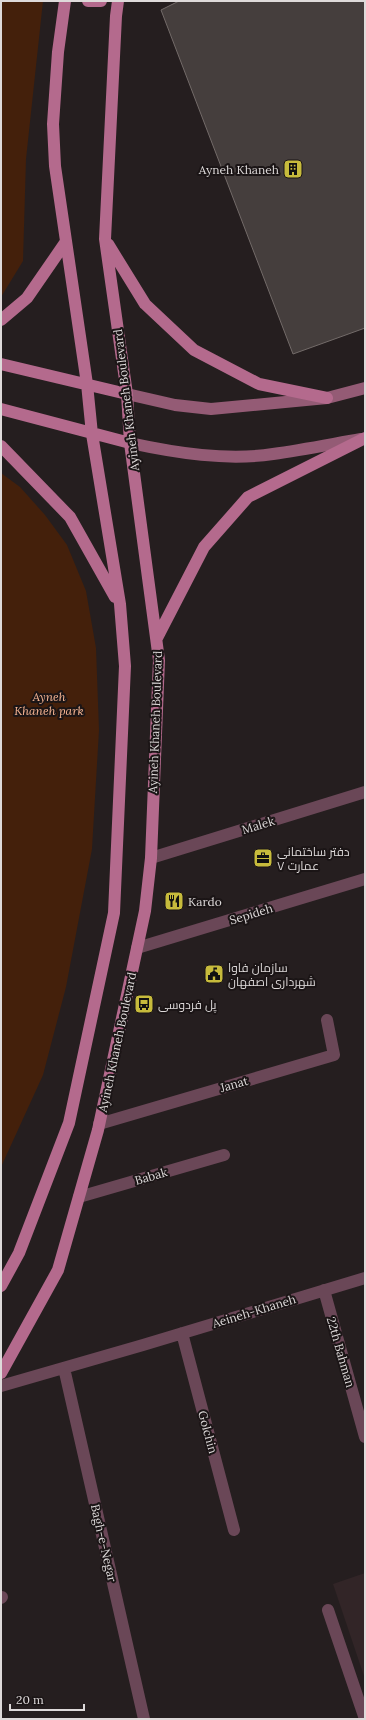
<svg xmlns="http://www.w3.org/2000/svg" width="366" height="1720" viewBox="0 0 366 1720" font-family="Lora,Cairo,serif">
  <rect width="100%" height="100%" fill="#251e1f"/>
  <path fill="#322527" d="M365,1573V1679L333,1584Z"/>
  <path fill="#44200b" d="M1,1H43L26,159L23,261L1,297Z
    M1,473L20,487L45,515L67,545L86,591L96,648L99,730L92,849L66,987L43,1075L1,1167Z"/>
  <path fill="#453e3d" stroke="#736b69" d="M179,1H365V328L293,354L161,10Z"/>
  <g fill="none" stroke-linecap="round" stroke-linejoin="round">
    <path stroke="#6a4757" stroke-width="12" d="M151,858L365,792
      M137,948L365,879
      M99,1124L334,1055L327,1020
      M79,1197L224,1155
      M324,1290L365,1437
      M182,1333L234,1530
      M64,1368L144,1719
      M1,1386L143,1345L365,1278
      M1,1598L2,1597
      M328,1610L365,1719"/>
    <path stroke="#945b75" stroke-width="12" d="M127,394L175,405L211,409L327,398L365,388
      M130,443C176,453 227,461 273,454C302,450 332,444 361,439"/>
    <path stroke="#b46a8d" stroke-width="12" d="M88,1H101
      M108,244L145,304L194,350L259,384L327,398
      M1,320L27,298L65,243
      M1,364L127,394
      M1,409L130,443
      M1,446L70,517L115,597
      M157,638L204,547L248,497L365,438
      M1,1286L19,1253L69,1123L114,913L125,666L120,604L92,434L87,384L55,166L53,124L58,52L65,1
      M1,1373L58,1270L98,1130L145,911L151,858L159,660L130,443L127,394L105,239L116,16L118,1"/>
  </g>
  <defs>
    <g id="building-square" transform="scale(1)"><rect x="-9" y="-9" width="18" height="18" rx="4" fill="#c7bb3c" stroke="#1b1516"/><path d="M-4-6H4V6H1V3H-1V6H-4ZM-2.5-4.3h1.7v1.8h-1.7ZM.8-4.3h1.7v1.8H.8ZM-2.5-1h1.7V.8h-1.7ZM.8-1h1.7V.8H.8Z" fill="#111"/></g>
    <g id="office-square" transform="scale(1)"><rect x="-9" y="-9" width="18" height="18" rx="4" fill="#c7bb3c" stroke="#1b1516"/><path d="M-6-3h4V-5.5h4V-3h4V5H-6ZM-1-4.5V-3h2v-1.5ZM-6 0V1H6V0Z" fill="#111"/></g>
    <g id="restaurant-square" transform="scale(1)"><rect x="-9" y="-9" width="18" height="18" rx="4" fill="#c7bb3c" stroke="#1b1516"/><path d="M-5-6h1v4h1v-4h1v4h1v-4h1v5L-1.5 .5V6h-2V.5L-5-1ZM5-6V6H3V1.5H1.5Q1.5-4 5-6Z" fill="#111"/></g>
    <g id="civic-square" transform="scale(1)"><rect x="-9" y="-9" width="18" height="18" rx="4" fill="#c7bb3c" stroke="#1b1516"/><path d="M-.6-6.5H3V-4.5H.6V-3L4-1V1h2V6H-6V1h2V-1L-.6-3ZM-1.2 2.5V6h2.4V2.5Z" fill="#111"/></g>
    <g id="bus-square" transform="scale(1)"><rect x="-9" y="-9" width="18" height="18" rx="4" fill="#c7bb3c" stroke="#1b1516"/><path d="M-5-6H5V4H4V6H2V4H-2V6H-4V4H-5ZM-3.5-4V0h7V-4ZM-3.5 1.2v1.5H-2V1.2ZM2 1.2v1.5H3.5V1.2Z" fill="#111"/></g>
  </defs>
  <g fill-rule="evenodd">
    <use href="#building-square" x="293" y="169"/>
    <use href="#office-square" x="263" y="858"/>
    <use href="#restaurant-square" x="174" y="901"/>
    <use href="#civic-square" x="214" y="974"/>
    <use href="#bus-square" x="144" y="1004"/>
  </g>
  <g text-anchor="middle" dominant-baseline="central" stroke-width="4" stroke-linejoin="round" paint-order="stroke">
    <g font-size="12" fill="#dedada" stroke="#1b1516" text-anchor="start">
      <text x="279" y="169" text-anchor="end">Ayneh Khaneh</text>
      <text x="277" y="851">دفتر ساختمانی<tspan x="277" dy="14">عمارت ۷</tspan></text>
      <text x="188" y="901">Kardo</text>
      <text x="228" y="967">سازمان فاوا<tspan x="228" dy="14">شهرداری اصفهان</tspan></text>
      <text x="158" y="1004">پل فردوسی</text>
    </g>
    <g font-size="12" fill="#dedada" stroke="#1b1516">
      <text transform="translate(126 400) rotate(-97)">Ayineh Khaneh Boulevard</text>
      <text transform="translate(155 722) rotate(-88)">Ayineh Khaneh Boulevard</text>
      <text transform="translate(258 825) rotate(-17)">Malek</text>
      <text transform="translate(251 914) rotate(-17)">Sepideh</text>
      <text transform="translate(117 1042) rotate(-78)">Ayineh Khaneh Boulevard</text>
      <text transform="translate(234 1084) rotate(-16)">Janat</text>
      <text transform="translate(151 1176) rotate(-16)">Babak</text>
      <text transform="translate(254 1311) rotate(-17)">Aeineh-Khaneh</text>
      <text transform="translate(341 1352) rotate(74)">22th Bahman</text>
      <text transform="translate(208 1432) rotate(75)">Golchin</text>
      <text transform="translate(104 1543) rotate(77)">Bagh-e-Negar</text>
    </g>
    <g font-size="12" font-style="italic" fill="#f6b492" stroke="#1b1516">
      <text x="49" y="696">Ayneh<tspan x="49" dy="14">Khaneh park</tspan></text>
    </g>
  </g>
  <rect width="366" height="1720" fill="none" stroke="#dedada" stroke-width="4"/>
  <path d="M10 1704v6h74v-6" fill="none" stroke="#dedada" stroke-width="2"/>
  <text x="16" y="1704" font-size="12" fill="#dedada" stroke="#1b1516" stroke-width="3" paint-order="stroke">20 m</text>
</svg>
